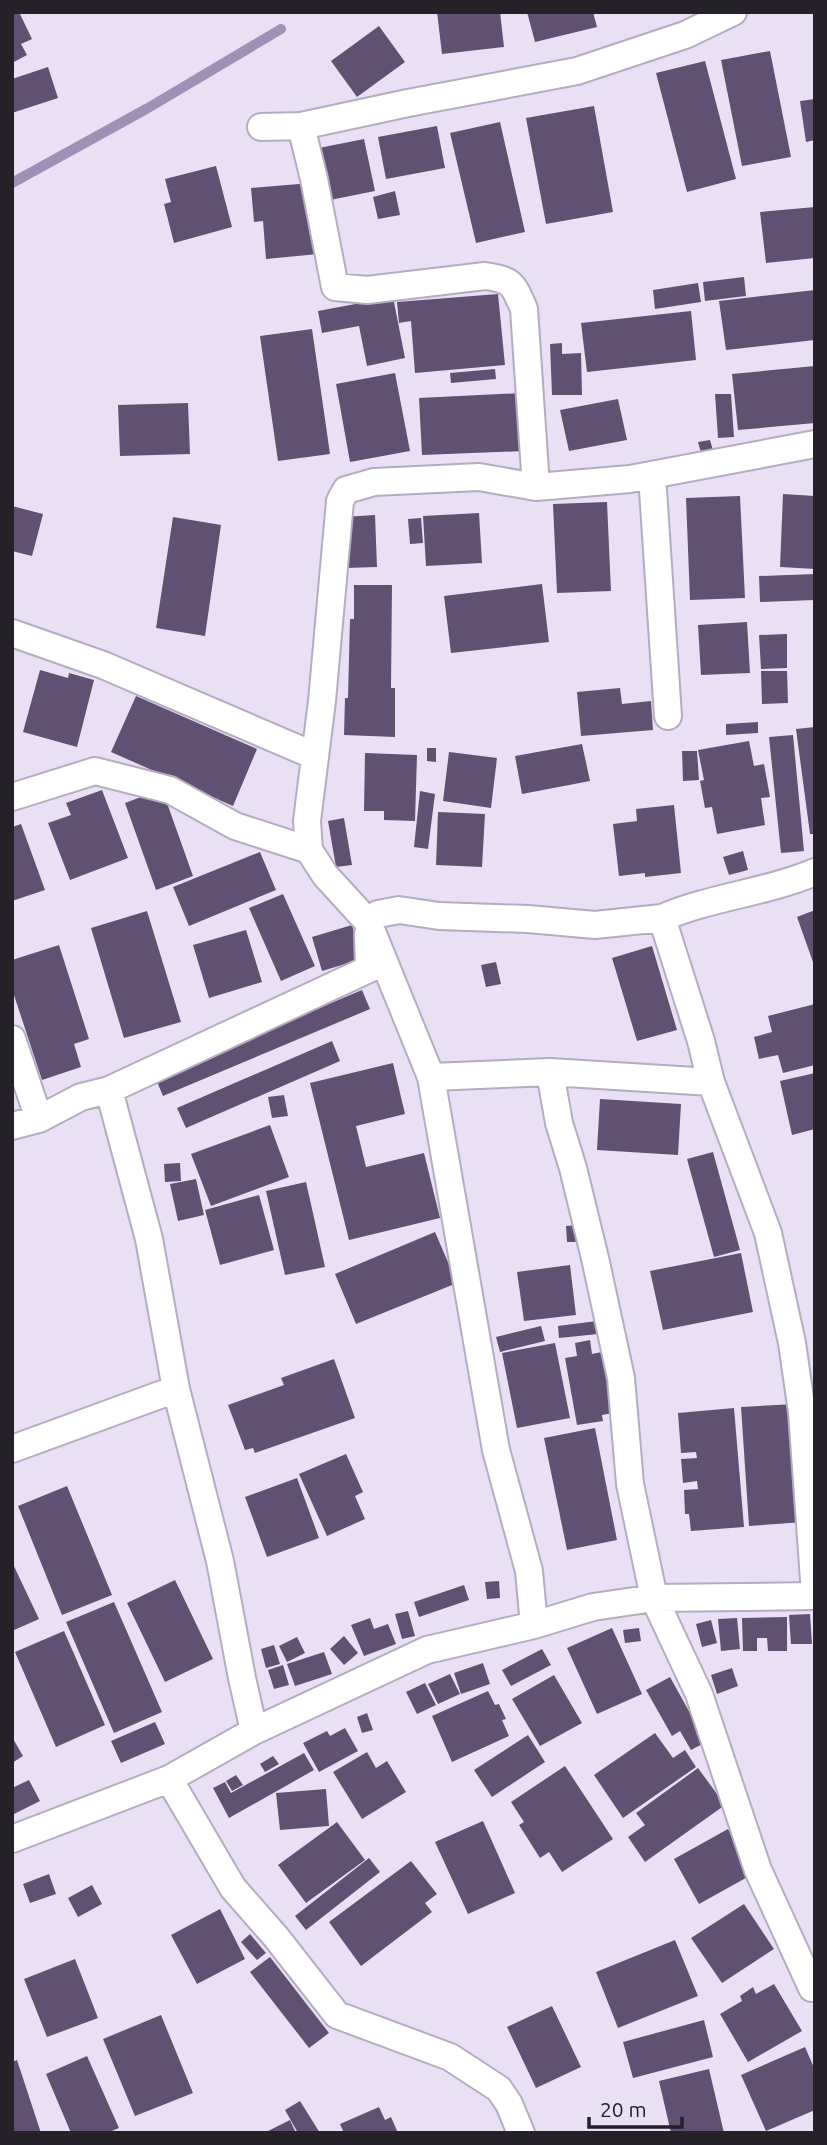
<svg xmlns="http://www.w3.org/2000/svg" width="827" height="2145" viewBox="0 0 827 2145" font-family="Ubuntu,sans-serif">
  <rect width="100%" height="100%" fill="#e9e0f6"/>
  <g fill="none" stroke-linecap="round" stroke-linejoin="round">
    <path stroke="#9f90b5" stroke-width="10" d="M12,183L148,108L281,29"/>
  </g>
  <path fill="#605173" d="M12,12H19L32,39L21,44L27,55L12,63Z
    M437,12H500L504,47L442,54Z
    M527,12H593L597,27L535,42Z
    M379,26L405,62L357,97L331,61Z
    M770,51L791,157L742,166L721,60Z
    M705,61L736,179L687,192L656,73Z
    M48,67L58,98L12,113V79Z
    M815,99V140L806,142L800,101Z
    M594,106L613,212L546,224L526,118Z
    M500,122L525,232L476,243L450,133Z
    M437,126L445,168L386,179L378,137Z
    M364,139L375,191L325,201L314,149Z
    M216,166L232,227L174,243L164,204L171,202L165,179Z
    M311,183L318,254L266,259L263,221L254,222L251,188Z
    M395,191L400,215L378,219L373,197Z
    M815,207V258L766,263L760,212Z
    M744,277L746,296L705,301L703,282Z
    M698,283L701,302L655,309L653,290Z
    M815,290V340L726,350L719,301Z
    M498,294L505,365L415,373L411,321L399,323L397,302Z
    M393,297L405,358L367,366L359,326L322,333L318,311Z
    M691,311L696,360L587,372L581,323Z
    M312,329L330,454L278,461L260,336Z
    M562,343V354L581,353L582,395H552L550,344Z
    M815,366V423L738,430L732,374Z
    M495,369L496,379L451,383L450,373Z
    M395,373L410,451L350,462L336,384Z
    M522,393L525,451L422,455L419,398Z
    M715,394H731L734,437L718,438Z
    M618,399L627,440L569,451L560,410Z
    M188,403L190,454L120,456L118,405Z
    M710,440L714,454L702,456L698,442Z
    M783,494L815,496V569L780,567Z
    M740,496L745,598L690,600L686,498Z
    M607,502L611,591L557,593L553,504Z
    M12,506L43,514L32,556L12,551Z
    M479,513L482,563L426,566L423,516Z
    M375,515L377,567L346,568L343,517Z
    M173,517L221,525L205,636L156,628Z
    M421,518L423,543L410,544L408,519Z
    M815,574V600L760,602L759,576Z
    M542,584L549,642L451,653L444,596Z
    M354,585H392L391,688H395V737L344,735L345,698H348L350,619H354Z
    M747,622L750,673L701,675L698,625Z
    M787,634V668L761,669L759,635Z
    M40,670L68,678L69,673L94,680L77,747L23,732Z
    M761,671H787L788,703L762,704Z
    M620,688L622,704L651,701L653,730L581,736L577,692Z
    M136,696L257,749L233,806L111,752Z
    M758,722V733L726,735V724Z
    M815,727V834H810L796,729Z
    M793,735L804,851L781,853L769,737Z
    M749,741L754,766L764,764L770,797L761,798L765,825L717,834L712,807L705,808L700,781L704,780L698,750Z
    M582,744L590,781L522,794L515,756Z
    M427,748H436V762L427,761Z
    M682,751H697L699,780L683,781Z
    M449,752L497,758L491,808L443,801Z
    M365,753L417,755L415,821L384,820V811H364Z
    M162,789L193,876L156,890L125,803Z
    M102,790L128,858L70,880L48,823L71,815L66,803Z
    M420,791L435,794L428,849L414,847Z
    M674,805L681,873L645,877V873L619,876L613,824L637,821L636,809Z
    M438,812L485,814L482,867L436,865Z
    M344,818L352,865L336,867L328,821Z
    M21,824L45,890L12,901V827Z
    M743,851L748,870L729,875L723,857Z
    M260,852L276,890L189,926L173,887Z
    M283,894L315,966L281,981L249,908Z
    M815,910V965H814L797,917Z
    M147,911L181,1022L124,1038L91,928Z
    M352,925L362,959L322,971L312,937Z
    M246,930L262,982L209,998L193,945Z
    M59,945L89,1039L74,1044L81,1067L42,1080L12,989V960Z
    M652,946L677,1030L637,1041L612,958Z
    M496,962L501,984L486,987L481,965Z
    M362,990L370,1009L163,1096L155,1077Z
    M815,1004V1065L783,1073L778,1055L759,1059L754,1037L772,1032L768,1016Z
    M332,1041L340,1061L186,1128L177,1108Z
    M393,1063L405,1114L356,1126L366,1167L424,1153L440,1218L349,1240L310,1083Z
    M815,1073V1129L792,1135L780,1081Z
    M284,1095L288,1116L272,1118L268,1097Z
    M600,1099L681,1104L678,1155L597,1150Z
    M270,1125L289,1177L211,1206L191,1154Z
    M713,1152L740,1250L714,1257L687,1159Z
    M180,1163L181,1181L165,1182L164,1164Z
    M196,1179L204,1215L178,1221L170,1184Z
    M306,1182L325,1267L285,1275L266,1191Z
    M259,1195L274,1250L220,1265L205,1210Z
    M578,1225L579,1242H567L566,1226Z
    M435,1232L457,1283L356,1324L335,1274Z
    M741,1253L753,1312L663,1330L650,1271Z
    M570,1265L576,1315L524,1321L517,1272Z
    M597,1321L598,1334L559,1338L558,1326Z
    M541,1326L545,1341L500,1352L496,1337Z
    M590,1340L592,1354L602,1352L613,1413L602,1415L603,1421L577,1425L565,1358L577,1356L575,1343Z
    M555,1343L570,1418L517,1428L502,1353Z
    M334,1359L355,1418L255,1453L253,1448L245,1450L228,1405L284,1385L281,1378Z
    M795,1404L804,1522L749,1526L741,1407Z
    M734,1408L744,1527L691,1531L689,1514H685L684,1490L698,1489L697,1481L683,1483L681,1459L697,1458L696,1452L681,1453L678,1413Z
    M595,1428L617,1540L567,1550L544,1438Z
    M346,1454L363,1492L355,1496L365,1519L327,1536L299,1474Z
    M297,1478L319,1538L267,1557L245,1497Z
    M67,1486L112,1595L62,1615L18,1506Z
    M12,1562L39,1619L12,1631Z
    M175,1580L213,1659L165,1682L127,1603Z
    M499,1581L500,1598L487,1599L485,1582Z
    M464,1585L469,1600L419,1617L414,1602Z
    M114,1602L162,1712L114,1733L66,1622Z
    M408,1611L415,1636L402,1639L395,1614Z
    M810,1614L812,1644H791L789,1615Z
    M787,1617V1651H768L767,1638H757V1651H743L742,1618Z
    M370,1618L374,1629L388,1624L396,1644L364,1656L351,1625Z
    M737,1618L740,1649L721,1651L718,1619Z
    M711,1620L717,1643L702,1647L696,1624Z
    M612,1628L642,1694L597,1714L567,1648Z
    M639,1628L641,1641L625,1643L623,1630Z
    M64,1631L105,1725L56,1747L15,1652Z
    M344,1636L358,1653L344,1665L330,1649Z
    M297,1637L305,1653L287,1662L279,1646Z
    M274,1645L280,1664L266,1668L261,1649Z
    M542,1649L551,1665L511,1686L502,1670Z
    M324,1652L332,1674L295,1686L287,1664Z
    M483,1663L490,1684L461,1694L454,1673Z
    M283,1665L289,1685L274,1689L268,1670Z
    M732,1668L738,1686L717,1694L711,1675Z
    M450,1674L460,1694L438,1704L428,1684Z
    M554,1675L582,1723L540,1746L512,1699Z
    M670,1677L706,1742L691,1750L680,1731L672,1736L646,1690Z
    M425,1683L436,1705L417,1714L406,1692Z
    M488,1691L495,1705L499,1704L506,1719L502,1720L509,1736L452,1762L432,1716Z
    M367,1713L373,1730L362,1733L357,1717Z
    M155,1722L165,1744L121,1763L111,1741Z
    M345,1728L358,1751L319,1772L303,1743L327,1731L330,1736Z
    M655,1733L673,1758L685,1750L696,1767L623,1818L594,1775Z
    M528,1735L545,1762L492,1797L474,1770Z
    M12,1737L23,1756L12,1763Z
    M367,1752L376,1768L387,1761L406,1792L362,1819L333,1772Z
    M304,1753L314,1770L229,1818L213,1788L225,1782L231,1793Z
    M273,1756L279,1764L265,1772L260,1764Z
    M565,1766L613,1839L562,1872L549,1852L540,1858L519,1825L524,1822L511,1802Z
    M698,1768L725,1805L645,1862L628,1837L645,1825L636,1813Z
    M236,1775L243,1785L232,1791L226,1781Z
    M29,1780L40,1801L12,1815V1788Z
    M326,1789L329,1826L280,1830L276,1793Z
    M483,1821L515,1893L468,1914L435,1842Z
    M337,1822L365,1860L306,1903L278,1865Z
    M728,1829L753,1874L699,1904L674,1859Z
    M369,1858L380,1872L306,1930L295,1916Z
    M411,1861L437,1894L425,1903L432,1912L361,1966L329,1922Z
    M49,1874L56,1894L30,1903L23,1884Z
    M92,1885L102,1904L78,1917L68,1898Z
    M744,1904L774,1949L722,1983L691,1938Z
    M220,1909L245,1959L197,1984L171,1935Z
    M250,1934L266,1953L257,1960L241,1942Z
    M675,1940L698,1996L618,2028L596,1972Z
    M270,1957L329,2033L309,2048L250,1972Z
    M75,1959L98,2018L47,2037L24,1979Z
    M774,1984L802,2031L748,2062L720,2014L742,2001L740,1996L753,1987L756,1994Z
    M552,2006L581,2067L536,2088L507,2027Z
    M161,2015L193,2093L135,2116L103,2039Z
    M704,2020L713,2057L633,2078L623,2042Z
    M805,2047L815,2070V2110L766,2131L741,2075Z
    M87,2056L119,2128L107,2133H71L46,2074Z
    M17,2060L41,2133H12V2062Z
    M709,2069L724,2133H671L659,2081Z
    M300,2101L320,2133H298L285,2110Z
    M379,2107L385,2120L391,2117L398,2133H344L340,2124Z
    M290,2120L296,2133H264Z"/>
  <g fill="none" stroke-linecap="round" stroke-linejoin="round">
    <g stroke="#b4acc1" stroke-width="30">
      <path id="minor" d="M301,126L314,179L335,287L367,290L485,276C513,280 513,284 524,309L536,487
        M261,127L301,126L408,103L577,71L685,35L733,12
        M652,475L668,716
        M12,633L103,665L315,756
        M12,797L95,771L170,790L235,826L309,850
        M662,918C710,897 765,893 815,872
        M368,922L378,914L399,910L439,916L528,919L595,925L662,918L701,1041L711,1082L768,1233L792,1343L802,1412L815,1594
        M12,1039L39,1119
        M550,1072L559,1123L573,1168L595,1258L621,1378L630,1484L654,1598L699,1694L758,1870L812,1988H815
        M431,1077L496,1450L529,1571L534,1625
        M711,1082L550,1072L431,1077L368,922L325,875L309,850L307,821L322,701L340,501L346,490L374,482L479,477L536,487L630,479L815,444
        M109,1090L149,1239L176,1389L220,1561L242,1678L254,1731
        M12,1126L39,1119L81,1097L109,1090L369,969L368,934
        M12,1449L176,1389
        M169,1779L233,1888L276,1937L337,2015L450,2057L499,2089L509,2104L521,2133
        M12,1839L169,1779L254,1731L427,1650L534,1625L593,1607L654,1598L815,1596"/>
    </g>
    <use href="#minor" stroke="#fff" stroke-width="26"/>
  </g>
  <rect width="827" height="2145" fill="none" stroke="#242129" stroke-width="28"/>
  <path d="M589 2117v10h93v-10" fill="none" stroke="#242129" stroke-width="3.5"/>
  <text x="600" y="2117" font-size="21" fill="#242129" stroke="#e9e0f6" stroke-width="5" paint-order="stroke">20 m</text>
</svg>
